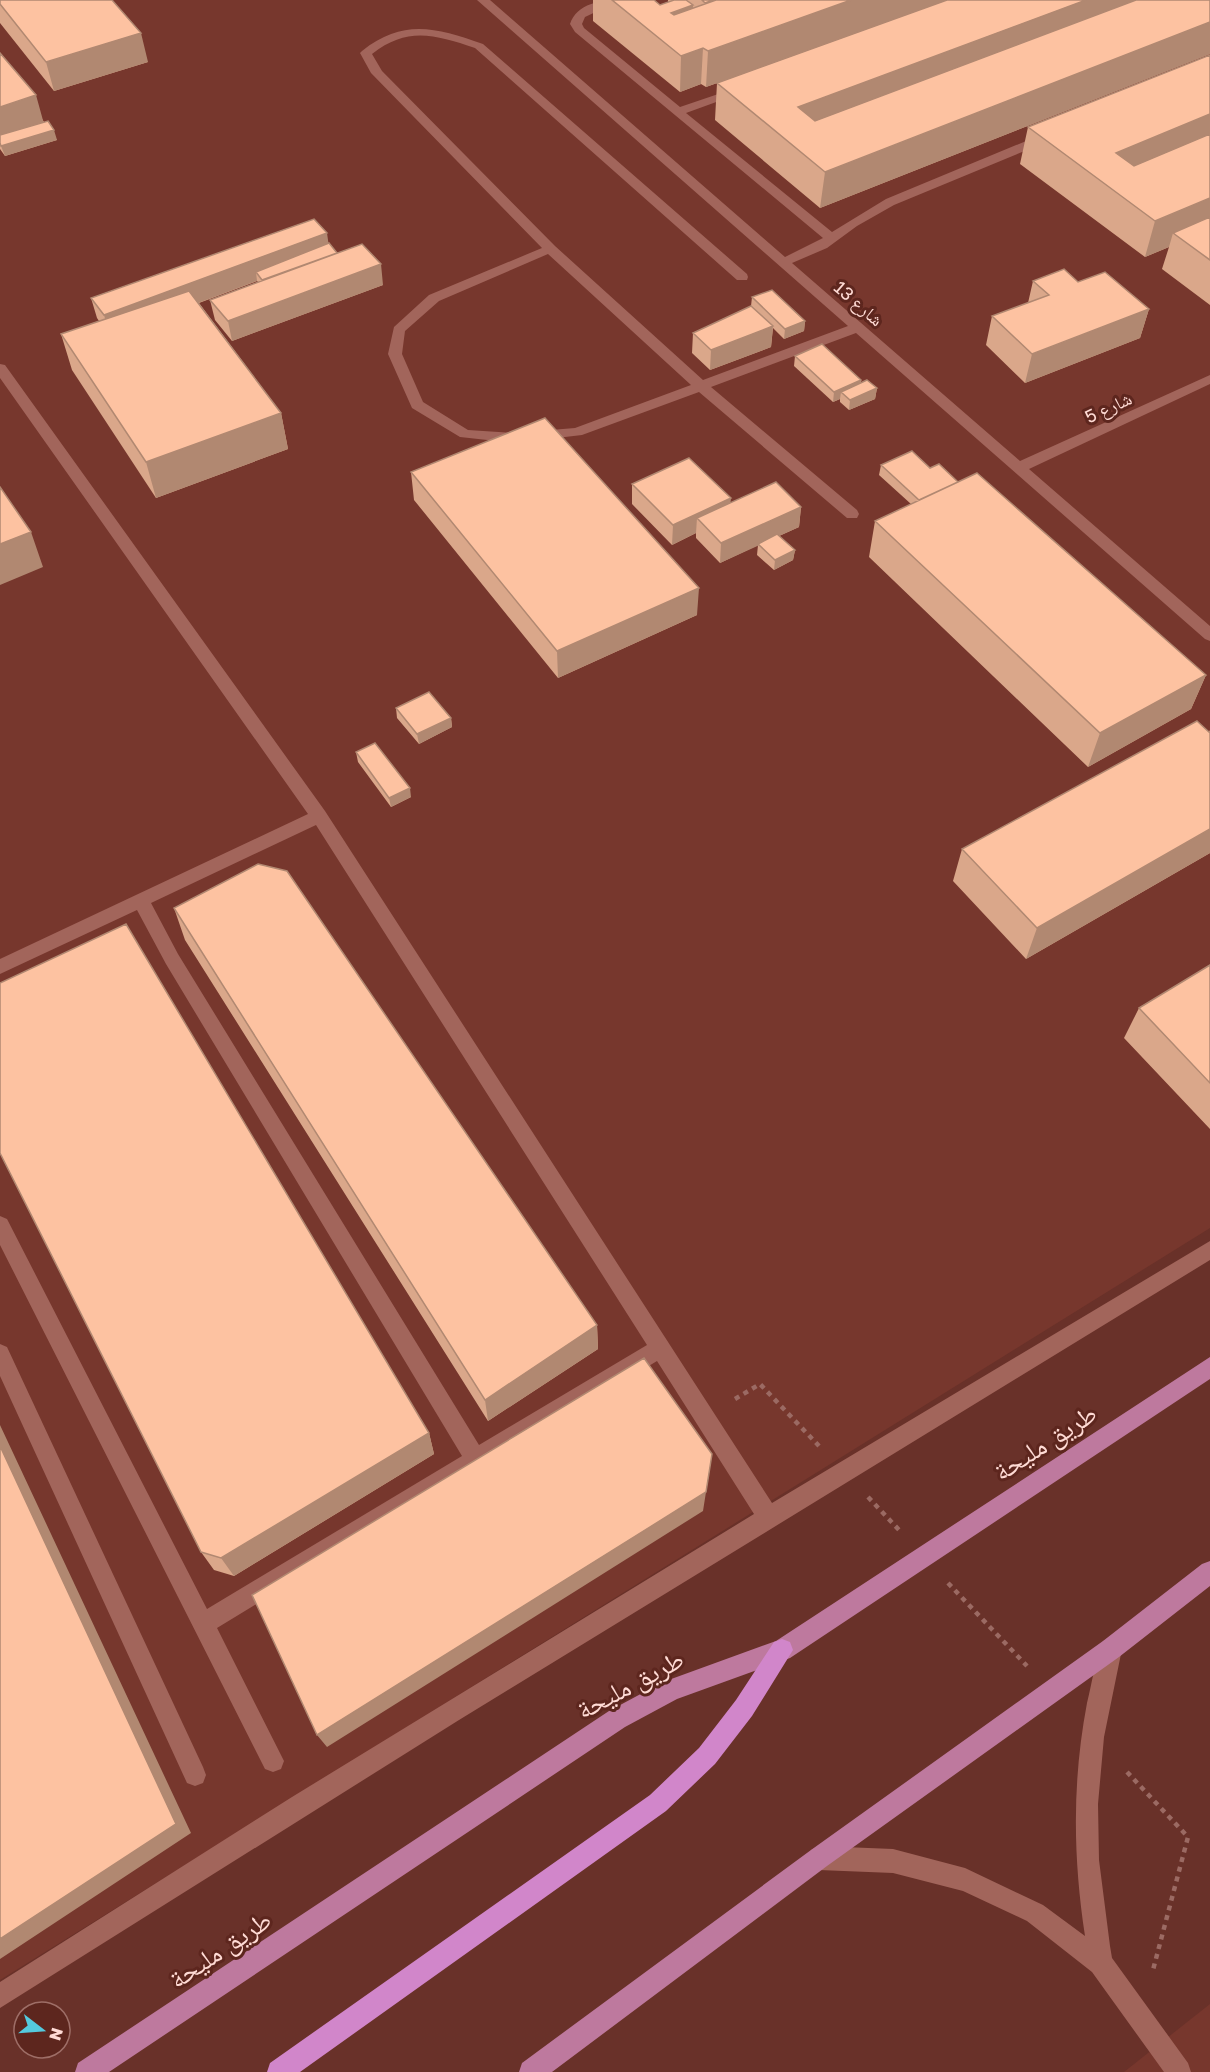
<svg xmlns="http://www.w3.org/2000/svg" width="1210" height="2072" viewBox="0 0 1210 2072" font-family="'Golos Text','Noto Naskh Arabic',sans-serif">
  <rect width="100%" height="100%" fill="#693129"/>
  <path fill="#77372d" d="M0,0H1210V1228L0,1980Z
    M1210,2004V2072H1124Z"/>
  <g fill="none" stroke-linecap="round" stroke-linejoin="round">
    <path stroke="#9b6a63" stroke-width="4.5" stroke-dasharray="5 5" stroke-linecap="butt" d="M735,1399L760,1384L819,1446
      M868,1497L900,1531
      M948,1583L1027,1666
      M1127,1772L1188,1837L1153,1970"/>
    <path fill="#a2655b" fill-rule="evenodd" d="M477,0H490L785,257L823,238L575,32L570,24C577,3 601,0 621,0L585,17L582,24L584,28L680,107L733,89H741V93L686,113L832,232L886,199L1043,134H1051V140L894,205L857,226L827,248L792,263L1020,461L1210,375V384L1029,469L1210,626V641L1205,639L856,333L711,387L857,510L859,514L857,518H847L699,392L582,435L514,443L460,437L412,408L388,354L394,327L429,295L542,248L371,73L360,53L362,51C404,18 436,28 483,44L747,274L748,277L747,280H737L475,48C435,35 408,26 372,54L382,71L555,246L703,380L848,326ZM548,254L691,385L575,428L514,433L468,430L423,402L402,354L405,331L439,301Z
      M0,364L5,365L325,811L772,1503L1210,1241V1260L459,1720L0,2008V1982L292,1797L754,1514L657,1361L217,1628L284,1761L281,1769L273,1772L265,1769L0,1245V1216L7,1219L207,1609L462,1456L166,964L137,910L0,974V959L308,814L0,378ZM316,825L647,1345L479,1445L178,954L151,903Z
      M0,1344L7,1347L203,1767L206,1775L203,1783L195,1786L187,1783L0,1376Z
      M1111,1638L1119,1641L1122,1649L1104,1737L1098,1804L1099,1860L1110,1946L1112,1958L1188,2063L1191,2072H1164L1092,1972L1027,1921L963,1891L893,1873L819,1870L811,1866L807,1858L811,1850L819,1846L893,1849L965,1868L1043,1905L1085,1936C1073,1857 1072,1782 1087,1703C1092,1683 1095,1661 1103,1641Z"/>
    <path fill="#be799e" fill-rule="evenodd" d="M1210,1357V1379L790,1658L677,1699L625,1727L109,2072H75L78,2063L609,1711L663,1682L776,1641Z
      M1210,1561V1586L1119,1657L827,1866L552,2072H519L522,2063L811,1850L1103,1641L1202,1564Z"/>
    <path fill="#d186ca" fill-rule="evenodd" d="M782,1639L790,1642L793,1650L752,1716L715,1764L666,1811L300,2072H267L270,2063L650,1795L699,1748L736,1700L774,1642Z"/>
  </g>
  <path fill="#daa78a" d="M0,0L148,62L54,91L0,23Z
    M593,0H654L660,5L668,2V0H946L706,87L701,84L680,92L593,21Z
    M1210,0V54L820,208L715,120L717,83Z
    M0,53L44,122L57,140L5,156L0,149Z
    M1210,55V305L1162,269L1169,247L1145,257L1020,164L1028,127Z
    M329,243L337,253L383,285L232,341L215,320L210,300L258,282L257,281L199,303L281,413L288,449L156,498L72,370L61,334L99,321L97,318L91,298Z
    M1033,281L1078,282L1149,309L1140,338L1025,383L986,345L992,316L1028,303Z
    M752,297L805,321L804,331L784,339L773,328L771,347L710,370L692,353L693,333L751,306Z
    M795,356L861,380V383L877,388L875,399L849,410L840,402V399L833,402L794,366Z
    M881,465L930,468L958,482L1206,675L1191,709L1088,767L869,557L875,521L911,504L879,475Z
    M411,472L697,615L558,678L414,500Z
    M632,484L730,503L801,507L799,527L779,536L795,550L793,560L774,570L757,555L758,545L720,563L696,538V533L672,545L632,504Z
    M396,708L451,718L452,727L419,744L397,718Z
    M1210,730V853L1026,959L953,881L962,849L1209,732Z
    M356,752L411,797L391,807L358,762Z
    M174,908L597,1325L598,1349L488,1421L185,940Z
    M1210,965V1129L1124,1038L1139,1008Z
    M429,1433L434,1454L234,1576L214,1570L201,1552Z"/>
  <path fill="#b18871" d="M851,0H946L706,87L708,51Z
    M1086,0H1172L794,144L798,107Z
    M693,5L692,41L671,13Z
    M1210,22V54L820,208L825,172Z
    M141,33L148,62L54,91L46,62Z
    M703,48L701,84L680,92L681,56Z
    M36,95L44,124L0,139V107Z
    M1210,114V146L1110,188L1116,153Z
    M54,130L57,140L5,156L1,146Z
    M1210,198V229L1173,233L1169,247L1145,257L1155,221Z
    M327,233L330,254L256,272L257,281L110,336L104,315Z
    M381,264L383,285L232,341L228,321Z
    M1149,309L1140,338L1025,383L1032,354Z
    M805,321L804,331L784,339L785,329Z
    M773,326L771,347L710,370L711,350Z
    M861,380L860,390L841,392L840,399L833,402L834,392Z
    M877,388L875,399L849,410L850,400Z
    M281,413L288,449L156,498L146,462Z
    M731,498L729,518H697L696,533L672,545L673,525Z
    M801,507L799,527L720,563L721,543Z
    M31,532L43,567L0,585V544Z
    M795,550L793,560L774,570L775,560Z
    M699,588L697,615L558,678L557,651Z
    M1206,675L1191,709L1088,767L1100,733Z
    M451,718L452,727L419,744L417,734Z
    M410,788L411,797L391,807L389,798Z
    M1210,829V853L1026,959L1037,928Z
    M597,1325L598,1349L488,1421L485,1400Z
    M0,1425L191,1833L0,1959Z
    M429,1433L434,1454L234,1576L221,1558Z
    M706,1492L703,1511L327,1747L317,1735Z"/>
  <path fill="#fdc2a1" stroke="#b18871" stroke-width="1.5" d="M0,0H112L141,33L46,62L0,4Z
    M612,0H654L660,5L674,0H686L693,5L671,13L674,15L716,0H851L708,51L703,48L681,56Z
    M702,0H713L705,3Z
    M947,0H1086L798,107L815,121L1136,0H1210V22L825,172L717,83Z
    M0,53L36,95L0,107Z
    M1210,55V114L1116,153L1134,166L1210,134V198L1155,221L1028,127Z
    M48,121L54,130L1,146L0,143V135Z
    M1210,217V260L1173,233Z
    M314,219L327,233L104,315L91,298Z
    M329,243L337,253L262,280L256,272Z
    M362,244L381,264L228,321L210,300Z
    M1064,269L1078,282L1105,272L1149,309L1032,354L992,316L1049,295L1033,281Z
    M772,290L805,321L785,329L752,297Z
    M189,291L281,413L146,462L61,334Z
    M751,306L773,326L711,350L693,333Z
    M822,344L861,380L834,392L795,356Z
    M867,380L877,388L850,400L841,392Z
    M545,418L699,588L557,651L411,472Z
    M912,451L930,468L939,464L958,482L919,500L881,465Z
    M689,458L731,498L673,525L632,484Z
    M977,473L1206,675L1100,733L875,521Z
    M776,482L801,507L721,543L697,518Z
    M0,487L31,532L0,544Z
    M777,534L795,550L775,560L758,544Z
    M429,692L451,718L417,734L396,708Z
    M1197,721L1210,733V829L1037,928L962,849Z
    M375,743L410,788L389,798L356,752Z
    M258,864L287,871L597,1325L485,1400L174,908Z
    M126,924L429,1433L221,1558L201,1552L0,1153V983Z
    M1210,965V1083L1139,1008Z
    M644,1358L712,1454L706,1492L317,1735L252,1595Z
    M0,1446L176,1824L0,1939Z"/>
  <g text-anchor="middle" dominant-baseline="central" stroke-width="6" stroke-linejoin="round" paint-order="stroke">
    <g font-size="18" fill="#ffdbd5" stroke="#5d261e">
      <text transform="translate(859 303) rotate(41)">شارع 13</text>
      <text transform="translate(1108 407) rotate(-25)">شارع 5</text>
    </g>
    <g font-size="26" fill="#ffdbd5" stroke="#5d261e">
      <text transform="translate(1045 1442) rotate(-33)">طريق مليحة</text>
      <text transform="translate(630 1684) rotate(-28)">طريق مليحة</text>
      <text transform="translate(220 1949) rotate(-34)">طريق مليحة</text>
    </g>
  </g>
  <g transform="translate(42 2030) rotate(107)"><circle r="28" fill="#5d261e" stroke="#9e6e67" stroke-width="1.5"/>
  <path d="M0-4.5L10 22L0 15L-10 22Z" fill="#54cade"/>
  <text y="-9" font-size="16" font-weight="bold" text-anchor="middle" fill="#ffdbd5">N</text>
  </g>
</svg>
